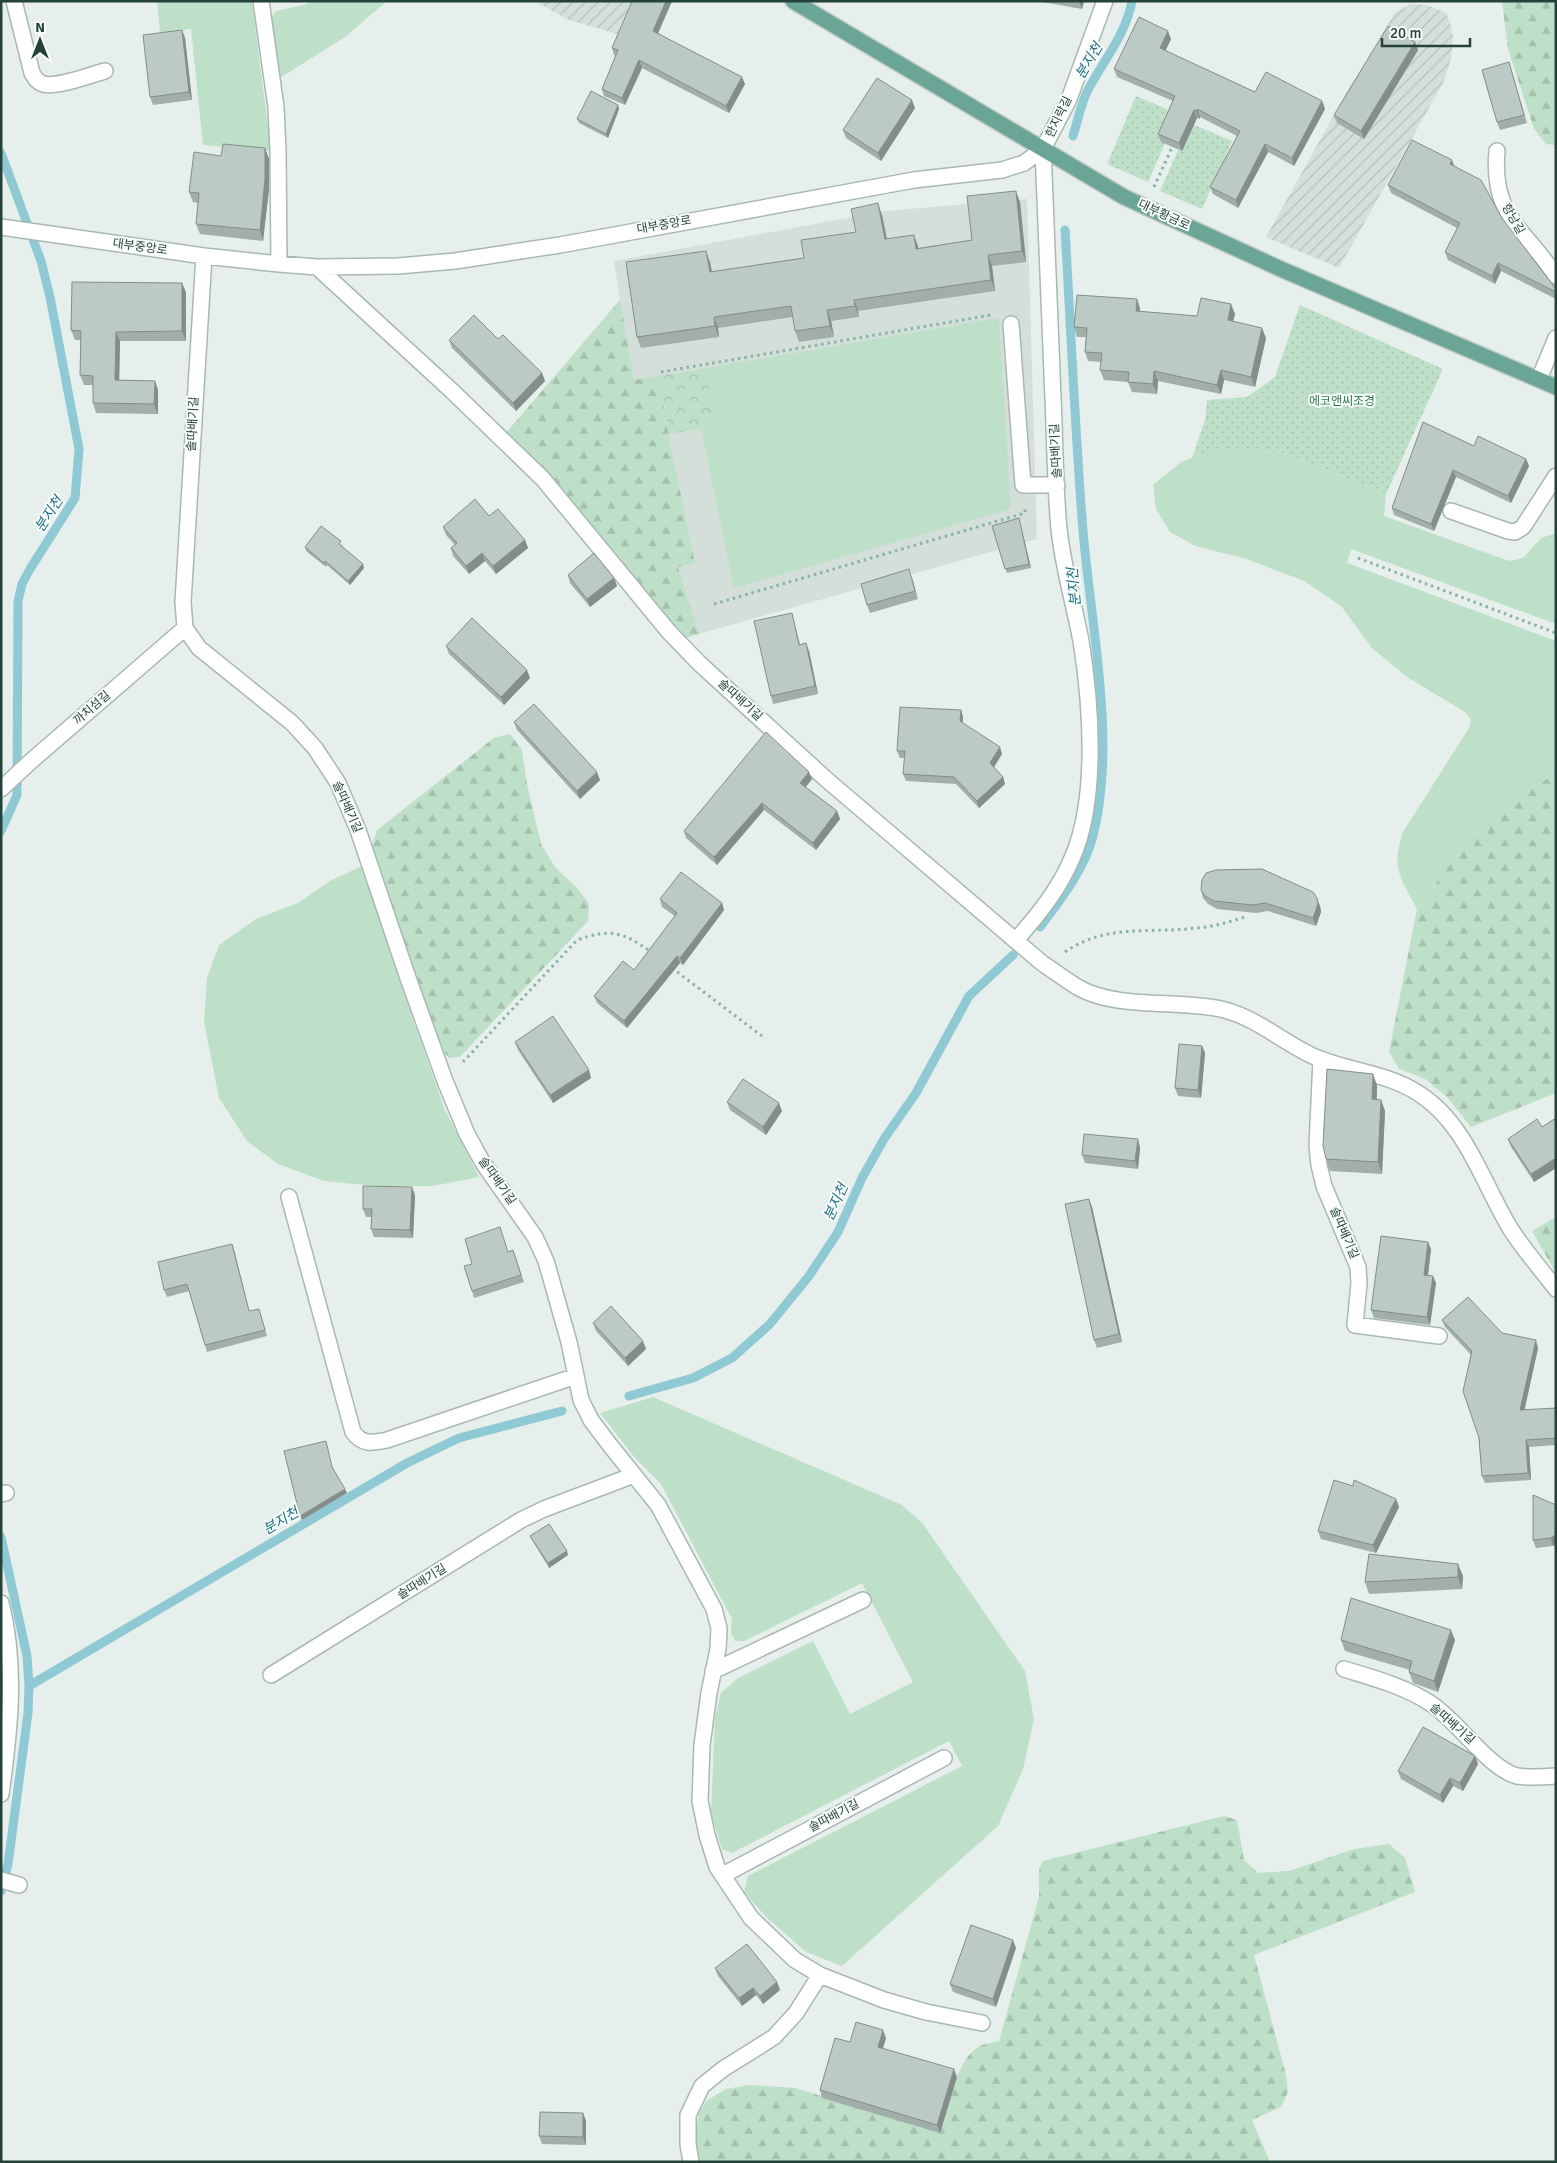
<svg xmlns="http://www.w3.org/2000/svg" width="1557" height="2163" viewBox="0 0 1557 2163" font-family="Signika,'Noto Sans KR',sans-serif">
  <defs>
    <pattern id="industrial-furrows" width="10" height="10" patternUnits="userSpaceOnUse" patternTransform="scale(1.25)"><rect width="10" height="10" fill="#d4dfda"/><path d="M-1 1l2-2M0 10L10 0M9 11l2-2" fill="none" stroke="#b6c1bc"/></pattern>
    <pattern id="forest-firs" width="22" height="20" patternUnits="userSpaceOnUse" patternTransform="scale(1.25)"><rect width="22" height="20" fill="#bfe0c8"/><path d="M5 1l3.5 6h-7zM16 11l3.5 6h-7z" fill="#a4c1ad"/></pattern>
    <pattern id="park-crowns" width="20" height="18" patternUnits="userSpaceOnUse" patternTransform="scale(1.25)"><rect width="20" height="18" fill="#bfe0c8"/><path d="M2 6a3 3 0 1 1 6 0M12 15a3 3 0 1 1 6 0" fill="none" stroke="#a4c1ad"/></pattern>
    <pattern id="garden-dots" width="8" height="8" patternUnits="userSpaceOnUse" patternTransform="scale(1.25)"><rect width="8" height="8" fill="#bfe0c8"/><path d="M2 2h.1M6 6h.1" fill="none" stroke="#a4c1ad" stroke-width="1.8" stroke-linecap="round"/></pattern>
  </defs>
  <rect width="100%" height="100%" fill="#e6efeb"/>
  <path fill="#d4dfda" d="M1027,199L1037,539L685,638L549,475L507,432L620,300L614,261L885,211Z"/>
  <path fill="url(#industrial-furrows)" d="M534,1H631L617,34L569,20Z
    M1411,4L1427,5L1446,13L1450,22L1453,37L1451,59L1444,81L1339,268L1266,237L1341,102L1395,13Z"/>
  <path fill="#bfe0c8" d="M157,1H252L271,151L203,145L191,29L160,33Z
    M311,1H387L345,37L280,78L270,20L276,11L304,5Z
    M999,318L1011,509L734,588L701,429L716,426L706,368Z
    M1219,448L1284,453L1386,494L1384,516L1509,561L1523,558L1541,538L1556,533V624L1351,549L1347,563L1556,641V773L1528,791L1467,841L1417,909C1400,876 1391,870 1403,832L1469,728L1471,719L1465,712L1407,677L1372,648L1341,606L1304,581L1247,559L1195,546L1170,532L1156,509L1153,485L1181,462Z
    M364,865L405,996L444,1108L479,1177L433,1186H375L324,1181L278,1164L247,1141L219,1098L204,1022L207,978L219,945L256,919L298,903L330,881Z
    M653,1397L902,1505L923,1524L1025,1671L1034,1719L1023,1769L998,1826L842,1966L806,1952L765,1916L744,1892L748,1876L962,1766L949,1741L732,1853L722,1849L711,1813L715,1718L721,1693L738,1678L813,1641L850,1714L913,1682L862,1583L744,1641H735L731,1633L732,1619L661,1484L635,1458L600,1413Z"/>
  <path fill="url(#forest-firs)" d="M1502,1H1556V145L1546,144L1534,129L1508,49Z
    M620,300L634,380L659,376L670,443L695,563L678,567L699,634L685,638L549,475L507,432Z
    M510,734L522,750L527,784L541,844L555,867L577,888L589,904L588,921L460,1057L450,1058L440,1050L372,846L377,830L494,738Z
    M1556,773V1093L1471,1127L1447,1097L1425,1079L1399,1069L1389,1052L1417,909L1467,841L1528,791Z
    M1556,1217V1273L1532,1231Z
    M1224,1816L1237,1820L1244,1860L1258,1873L1289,1871L1354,1849L1389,1844L1405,1858L1415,1892L1254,1955L1286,2075L1288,2092L1281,2107L1252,2120L1270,2162H698L696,2130L699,2113L706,2101L726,2089L749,2085L795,2088L940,2132C947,2109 956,2058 980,2046C985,2043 993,2043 999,2041L1039,1897V1870L1043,1861Z"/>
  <path fill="url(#park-crowns)" d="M706,368L716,426L669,434L659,376Z"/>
  <path fill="url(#garden-dots)" d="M1136,96L1178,114L1148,182L1107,164Z
    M1190,123L1232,141L1202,209L1160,191Z
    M1300,305L1443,369L1386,494L1284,453L1219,448L1192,458L1205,420L1207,400L1247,397L1275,377Z"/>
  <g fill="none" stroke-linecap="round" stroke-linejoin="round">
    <path stroke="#8ec9d4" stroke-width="9" d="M1073,136C1078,120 1081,102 1089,88C1104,60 1126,34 1132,1
      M1,153L41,261L50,297L79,449L75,498L30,569L22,584L18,601L17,795L1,831
      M1040,927C1061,899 1084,870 1093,836C1117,742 1091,627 1083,531C1075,431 1071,330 1065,230
      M629,1396L693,1378L732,1358L770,1324L809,1276L838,1232L862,1178L884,1139L916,1093L969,996L1013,955
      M1,1537L27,1656L29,1686L28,1713L8,1864L1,1891
      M29,1686L407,1463L459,1438L562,1411"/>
    <g stroke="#a8b8b2" stroke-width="18">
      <path id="minor" d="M14,1L32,73C35,78 37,82 43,84C57,88 90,75 105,71
        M261,1L276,107L278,151L279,264
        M1497,151C1491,217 1525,229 1556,276
        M1,227L204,256L279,264L317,267L398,266L455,261L560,245L914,180L1002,170L1024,163L1043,149L1069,99L1105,1
        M204,256L183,602L185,628L199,648L292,723L315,748L338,783L358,830L408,978L445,1081L467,1134L483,1163L535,1237L546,1261L569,1342L581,1400L591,1420L609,1444L658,1505L714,1609L719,1628L718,1649L709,1693L702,1745L700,1801L707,1835L717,1867L751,1918L795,1960L820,1975L884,2000L926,2012L982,2023
        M317,267L452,391L543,479L669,632L700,664L827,780L1042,963C1054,971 1067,981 1079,988C1119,1010 1181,999 1225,1010C1258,1019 1284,1043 1315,1057C1348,1071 1387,1073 1418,1093C1466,1123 1482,1182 1510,1228C1523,1249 1541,1269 1556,1289
        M1011,324L1023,485H1057
        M1539,379L1556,338
        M1451,511L1508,531L1515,532L1523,527L1556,476
        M1,789L30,762L185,628
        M1016,940C1039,914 1060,888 1073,856C1098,797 1091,703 1081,641C1074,604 1063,567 1059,529C1055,486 1055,442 1053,398C1050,315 1046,232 1043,149
        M1321,1059L1317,1146L1319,1165L1324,1186L1358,1267L1359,1283L1355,1325L1439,1336
        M289,1197L353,1432C362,1445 372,1443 387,1440L576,1376
        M1,1494L6,1493
        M1,1603C17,1667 10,1729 1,1794
        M1344,1669C1373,1678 1404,1686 1430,1703C1457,1720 1489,1769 1517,1776C1530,1778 1544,1777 1556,1776
        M713,1671L863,1600
        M271,1675L521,1520L544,1509L634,1475
        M723,1875L944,1758
        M1,1880L19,1885
        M691,2162L688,2144V2115L702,2086L723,2069L774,2037L796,2013L820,1975"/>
    </g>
    <g stroke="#c2cac8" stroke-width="18">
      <path id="major" d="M793,1L1124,197L1283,270L1556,387"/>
    </g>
    <path stroke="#86b3a5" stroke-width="3" stroke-dasharray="2.5 4" stroke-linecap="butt" d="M1154,187L1174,143
      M661,372L991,315
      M1358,558L1556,633
      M714,604L1025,513V506
      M1065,952C1107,923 1149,934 1196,928C1213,927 1229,922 1245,917
      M672,968L762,1036
      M463,1062L577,940C611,928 623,932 651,952"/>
    <use href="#minor" stroke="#fff" stroke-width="15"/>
    <use href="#major" stroke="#6aa596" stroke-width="15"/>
  </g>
  <path fill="#a1aea9" d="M632,1H672L658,33L745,84L729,113L642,68L625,105L604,96L602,89L616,56L614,55L612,48Z
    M1037,1H1084L1082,9Z
    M182,30L185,38L192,100L153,105L150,97Z
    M1171,39L1165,51L1255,92L1322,101L1325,109L1294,166L1268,152L1238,208L1213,194L1210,187L1237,136L1200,117L1199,119L1197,118L1182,151L1161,142L1158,134L1173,101L1117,77L1114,69Z
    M1415,42L1418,50L1364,139L1337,123L1334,115Z
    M1509,62L1527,123L1500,130L1497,122Z
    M618,105L619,109L608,138L579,123L577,119Z
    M915,108L881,161L846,138L843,130Z
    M265,148L269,159V189L263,241L200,234L196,224L198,203L193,202L189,192Z
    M1455,167L1502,218L1556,292V299L1501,271L1495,284L1448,260L1445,252L1457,228L1391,193L1388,185Z
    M1020,202L1026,262L992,266L995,291L858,311L859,317L831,321L834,337L799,342L795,331L793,317L718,328L719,337L641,348L637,337L710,262L712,272L804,258L856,232L882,215L887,239L918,246V248L972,240Z
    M186,292V341H120L119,380L155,381L158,390V414L96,413L93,403V385H84L80,375L81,340H75L71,330Z
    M1140,308V312L1197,316L1235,314L1233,321L1266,338L1255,387L1224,380L1221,394L1158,381L1157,394L1132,392L1128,382L1104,380L1100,370L1101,362L1088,361L1085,352L1086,337H1077L1074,327Z
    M498,339L542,373L545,381L516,411L452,348L449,340Z
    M1474,446L1526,459L1529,466L1511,503L1456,477L1434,531L1394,515L1392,508Z
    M489,516L525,540L528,548L496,574L485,561L469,574L453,556L451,548L455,545L446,535L443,527Z
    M1019,518L1031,568L1007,573L992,526Z
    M343,545L342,546L364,568L350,585L327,565L326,567L306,551L305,547Z
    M568,575L614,578L617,586L590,607L570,583Z
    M912,577L918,599L870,613L867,605Z
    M792,613L794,621L800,644L809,651L818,694L773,704L771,696Z
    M446,646L530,678L504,705L449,654Z
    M961,710L963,717V723L1002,754L994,767L1003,777L1005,784L979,808L956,784L906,781L903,774L905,758H900L897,751Z
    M514,722L600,780L580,799L517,730Z
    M812,779L806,787L837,811L840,819L816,850L764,810L717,865L686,838L684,831Z
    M1201,890L1320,906L1321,912L1316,926L1268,911L1256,913L1217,909L1208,904L1203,898Z
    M660,899L722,903L724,910L683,965L680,963L627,1028L597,1003L594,996L634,970L675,916L662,907Z
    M515,1042L591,1078L553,1103L518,1050Z
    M1202,1046L1205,1053L1201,1098L1178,1096L1175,1088Z
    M1377,1085V1099L1381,1100L1385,1111L1382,1174L1330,1171L1326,1159Z
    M727,1102L782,1111L766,1135L730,1110Z
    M1556,1118V1168L1534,1182L1511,1147L1508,1139L1542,1127Z
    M1140,1147L1138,1169L1085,1163L1082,1155Z
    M415,1195L413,1238L374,1237L371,1229V1217H366L363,1209Z
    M1092,1207L1122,1342L1097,1348L1094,1340Z
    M1431,1249L1428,1275L1436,1283L1430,1325L1374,1318L1371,1310Z
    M234,1250L249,1311L261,1315L267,1336L207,1352L189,1291L167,1297L164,1290Z
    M513,1250L524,1282L474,1298L472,1291L509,1252Z
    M1442,1320L1502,1333L1538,1348L1524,1410L1556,1408V1445L1529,1447L1531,1480L1485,1483L1482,1476L1471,1355L1445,1327Z
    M593,1323L646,1349L628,1366L596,1331Z
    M1396,1499L1399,1507L1376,1553L1321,1539L1318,1531Z
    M1556,1505V1544L1553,1546L1536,1548L1533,1540Z
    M530,1536L568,1555L549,1568L532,1540Z
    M1463,1576L1462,1589L1369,1594L1365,1582Z
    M1341,1640H1455L1438,1692L1413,1683L1409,1672L1410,1670L1345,1651Z
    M1475,1756L1478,1764L1463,1791L1453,1786L1443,1803L1401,1779L1398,1771Z
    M1016,1948L996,2007L953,1992L950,1984Z
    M715,1968L777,1982L780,1990L763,2004L756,1995L742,2006L718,1976Z
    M886,2038L883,2048L957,2077L940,2133L822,2098L820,2090Z
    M583,2113L586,2121V2145L542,2144L539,2136Z"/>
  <path fill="#838d89" d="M666,1H672L656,38L653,31Z
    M1079,1H1084L1082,9Z
    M182,30L185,38L192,100L189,92Z
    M1168,31L1171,39L1163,56L1160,48Z
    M1415,42L1418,50L1364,139L1361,131Z
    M639,60L642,68L625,105L622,98Z
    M742,77L745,84L729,113L726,106Z
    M912,100L915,108L881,161L878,153Z
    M1322,101L1325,109L1294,166L1292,158Z
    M618,105L619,109L608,138L606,134Z
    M1197,109L1200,117L1199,119L1196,111Z
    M1194,110L1197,118L1182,151L1179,143Z
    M1265,144L1268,152L1238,208L1236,200Z
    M265,148L269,159V189L263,241L260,230Z
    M1452,160L1455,168L1450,164Z
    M1016,191L1020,202L1026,262L1022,251Z
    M878,203L882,215L889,250L885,239Z
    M914,235L918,246L920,260L916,249Z
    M706,251L710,262L714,283L710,272Z
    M988,255L992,266L995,291L991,280Z
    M1498,263L1501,271L1495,284L1492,276Z
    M182,283L186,292V341L182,331Z
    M1137,299L1140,308V321L1136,311Z
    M854,300L858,311L859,317L855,306Z
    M1231,304L1235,314L1231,330L1228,320Z
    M827,310L831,321L834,337L830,326Z
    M714,317L718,328L719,337L715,326Z
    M1262,328L1266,338L1255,387L1251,377Z
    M116,332L120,341L119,390L115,380Z
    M1221,370L1224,380L1221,394L1217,385Z
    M1154,371L1158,381L1157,394L1153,384Z
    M542,373L545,381L516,411L513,403Z
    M155,381L158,390V414L154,404Z
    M1526,459L1529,466L1511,503L1508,496Z
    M1453,470L1456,477L1434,531L1431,524Z
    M1019,518L1020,522L1031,568L1029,564Z
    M525,540L528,548L496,574L493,566Z
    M482,553L485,561L469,574L466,566Z
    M363,564L364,568L350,585L348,581Z
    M614,578L617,586L590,607L587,599Z
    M806,643L809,651L818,694L815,686Z
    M527,670L530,678L504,705L501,697Z
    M961,710L963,717L962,728L960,721Z
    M1000,747L1002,754L992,770L990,763Z
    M597,772L600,780L580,799L577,791Z
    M809,772L812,779L803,790L800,783Z
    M1003,777L1005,784L979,808L977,801Z
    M762,803L764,810L717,865L714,857Z
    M837,811L840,819L816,850L813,843Z
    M1317,898L1320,906L1321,912L1316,926L1313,918Z
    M722,903L724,910L683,965L680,958Z
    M677,956L680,963L627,1028L624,1021Z
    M1202,1046L1205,1053L1201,1098L1198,1090Z
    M589,1070L591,1078L553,1103L550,1095Z
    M1373,1074L1377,1085L1376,1111L1372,1099Z
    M1381,1100L1385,1111L1382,1174L1378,1162Z
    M779,1103L782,1111L766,1135L763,1127Z
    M1138,1139L1140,1147L1138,1169L1135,1161Z
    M1556,1158V1168L1534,1182L1531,1174Z
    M412,1187L415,1195L413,1238L410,1230Z
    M1089,1199L1092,1207L1122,1342L1119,1334Z
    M1428,1242L1431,1249L1427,1283L1424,1275Z
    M232,1244L234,1250L251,1318L249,1311Z
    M1433,1276L1436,1283L1430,1325L1427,1317Z
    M1536,1340L1538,1348L1523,1417L1520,1410Z
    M643,1341L646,1349L628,1366L625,1358Z
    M1526,1440L1529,1447L1531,1480L1528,1473Z
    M345,1489L347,1493L302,1520L300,1516Z
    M1396,1499L1399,1507L1376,1553L1373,1545Z
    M1556,1534V1544L1553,1546L1551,1538Z
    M567,1551L568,1555L549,1568L548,1563Z
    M1458,1564L1463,1576L1462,1589L1458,1577Z
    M1451,1630L1455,1640L1438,1692L1434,1681Z
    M1475,1756L1478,1764L1463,1791L1460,1783Z
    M1450,1778L1453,1786L1443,1803L1440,1795Z
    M1013,1940L1016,1948L996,2007L993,1999Z
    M777,1982L780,1990L763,2004L760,1996Z
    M753,1988L756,1995L742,2006L739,1998Z
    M883,2030L886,2038L881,2055L878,2047Z
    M954,2069L957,2077L940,2133L937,2125Z
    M583,2113L586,2121V2145L583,2137Z"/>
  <path fill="#bbcac4" stroke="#838d89" d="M632,1H666L653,31L742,77L726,106L639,60L622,98L602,89L618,50L612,48Z
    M1139,17L1168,31L1160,48L1255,92L1266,72L1322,101L1292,158L1265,144L1236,200L1210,187L1240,131L1197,109L1196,111L1194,110L1179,143L1158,134L1175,96L1114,69Z
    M1388,26L1415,42L1361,131L1334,115Z
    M182,30L189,92L150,97L143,35Z
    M1509,62L1524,115L1497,122L1482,70Z
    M877,78L912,100L878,153L843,130Z
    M591,91L618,105L606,134L577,119Z
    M1412,140L1452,160L1450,164L1481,180L1502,218L1556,289V292L1498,263L1492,276L1445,252L1460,223L1388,185Z
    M223,144L265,148V179L260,230L196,224L199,193L189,192L194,152L221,156Z
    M1016,191L1022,251L988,255L991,280L854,300L855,306L827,310L830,326L795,331L791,306L714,317L715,326L637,337L626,262L706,251L710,272L804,258L801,240L856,232L851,209L878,203L885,239L914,235L916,249L972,240L967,196Z
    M72,282L182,283V331L116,332L115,380L155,381L154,404L93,403V376L80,375L81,331L71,330Z
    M1077,295L1137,299L1136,311L1197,316L1201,298L1231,304L1228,320L1262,328L1251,377L1221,370L1217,385L1154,371L1153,384L1128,382L1129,372L1100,370L1102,353L1085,352L1087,328L1074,327Z
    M474,315L498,339L503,335L542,373L513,403L449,340Z
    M1423,422L1474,446L1478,436L1526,459L1508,496L1453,470L1431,524L1392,508Z
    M475,499L489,516L498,509L525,540L493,566L482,553L466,566L451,548L457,543L443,527Z
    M1019,518L1029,564L1005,569L992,526Z
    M321,526L341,541L339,544L363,564L348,581L325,561L324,563L305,547Z
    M594,553L614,578L587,599L568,575Z
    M909,569L915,591L867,605L861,584Z
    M792,613L799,645L806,643L815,686L771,696L754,621Z
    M472,618L527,670L501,697L446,646Z
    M534,704L597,772L577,791L514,722Z
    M900,707L961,710L960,721L1000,747L990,763L1003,777L977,801L954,777L903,774L905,751H897Z
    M766,732L809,772L800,783L837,811L813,843L762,803L714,857L684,831Z
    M1262,869L1313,892L1317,898L1318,904L1313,918L1265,903L1253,905L1214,901L1205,896L1201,890L1202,880L1206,873L1216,870Z
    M681,872L722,903L680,958L677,956L624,1021L594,996L623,961L634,970L677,913L660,899Z
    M553,1016L589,1070L550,1095L515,1042Z
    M1179,1044L1202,1046L1198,1090L1175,1088Z
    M1327,1069L1373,1074L1372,1099L1381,1100L1378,1162L1326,1159L1323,1146Z
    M743,1079L779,1103L763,1127L727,1102Z
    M1556,1118V1158L1531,1174L1508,1139L1537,1119L1542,1127Z
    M1084,1134L1138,1139L1135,1161L1082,1155Z
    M363,1186L412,1187L410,1230L371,1229L372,1209H363Z
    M1089,1199L1119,1334L1094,1340L1065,1204Z
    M500,1227L508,1252L513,1250L521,1275L472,1291L464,1266L472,1264L465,1239Z
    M1381,1236L1428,1242L1424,1275L1433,1276L1427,1317L1371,1310Z
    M232,1244L249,1311L259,1309L265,1330L205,1345L187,1284L164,1290L158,1262Z
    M1468,1297L1502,1333L1536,1340L1520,1410L1556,1408V1438L1526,1440L1528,1473L1482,1476L1479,1438L1463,1391L1472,1351L1442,1320Z
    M611,1306L643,1341L625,1358L593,1323Z
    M326,1441L332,1467L345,1489L300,1516L284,1451Z
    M1334,1480L1353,1486L1354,1480L1396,1499L1373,1545L1318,1531Z
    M1533,1495L1556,1505V1534L1551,1538L1533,1540Z
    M549,1524L567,1551L548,1563L530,1536Z
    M1369,1554L1458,1564V1577L1365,1582Z
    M1351,1598L1451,1630L1434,1681L1409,1672L1412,1661L1341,1640Z
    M1423,1727L1475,1756L1460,1783L1450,1778L1440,1795L1398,1771Z
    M971,1925L1013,1940L993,1999L950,1984Z
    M747,1944L777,1982L760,1996L753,1988L739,1998L715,1968Z
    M856,2022L883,2030L878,2047L954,2069L937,2125L820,2090L835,2038L850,2042Z
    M540,2112L583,2113V2137L539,2136Z"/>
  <g text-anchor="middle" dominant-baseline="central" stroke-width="4" stroke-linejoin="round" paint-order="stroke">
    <g font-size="12" fill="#24423a" stroke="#f7fbf9">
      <text transform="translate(1059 117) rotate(-64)">한지락길</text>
      <text transform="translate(1164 215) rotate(25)">대부황금로</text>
      <text transform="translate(1513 219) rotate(60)">항낭길</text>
      <text transform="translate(664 225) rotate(-10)">대부중앙로</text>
      <text transform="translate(140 247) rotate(8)">대부중앙로</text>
      <text transform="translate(193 424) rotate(-87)">솔따배기길</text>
      <text transform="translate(1056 451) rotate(-93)">솔따배기길</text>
      <text transform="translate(740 700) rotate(42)">솔따배기길</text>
      <text transform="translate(92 708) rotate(-41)">까치섬길</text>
      <text transform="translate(347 807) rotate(66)">솔따배기길</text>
      <text transform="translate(497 1181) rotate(55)">솔따배기길</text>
      <text transform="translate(1344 1233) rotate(67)">솔따배기길</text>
      <text transform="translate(422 1582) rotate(-32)">솔따배기길</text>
      <text transform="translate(1452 1724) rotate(41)">솔따배기길</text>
      <text transform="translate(834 1816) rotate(-28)">솔따배기길</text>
    </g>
    <g font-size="12" fill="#2d7a4b" stroke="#f7fbf9">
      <text x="1342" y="401">에코앤씨조경</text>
    </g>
    <g font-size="14" font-style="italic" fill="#1c6f80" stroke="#f7fbf9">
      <text transform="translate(1089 61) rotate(-59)">분지천</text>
      <text transform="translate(49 514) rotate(-57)">분지천</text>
      <text transform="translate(1074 587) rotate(-95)">분지천</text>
      <text transform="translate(836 1202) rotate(-66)">분지천</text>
      <text transform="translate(281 1521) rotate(-31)">분지천</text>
    </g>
  </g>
  <rect width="1557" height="2163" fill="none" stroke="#24423a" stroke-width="5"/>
  <g transform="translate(40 40)" stroke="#f7fbf9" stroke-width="4" paint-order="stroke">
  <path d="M0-4L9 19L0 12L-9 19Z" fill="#24423a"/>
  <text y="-8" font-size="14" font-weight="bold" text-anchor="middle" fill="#24423a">N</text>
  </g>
  <path d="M1382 38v8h88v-8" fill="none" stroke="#24423a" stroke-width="2.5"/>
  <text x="1390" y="38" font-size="15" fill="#24423a" stroke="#f7fbf9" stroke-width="4" paint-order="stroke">20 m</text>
</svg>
